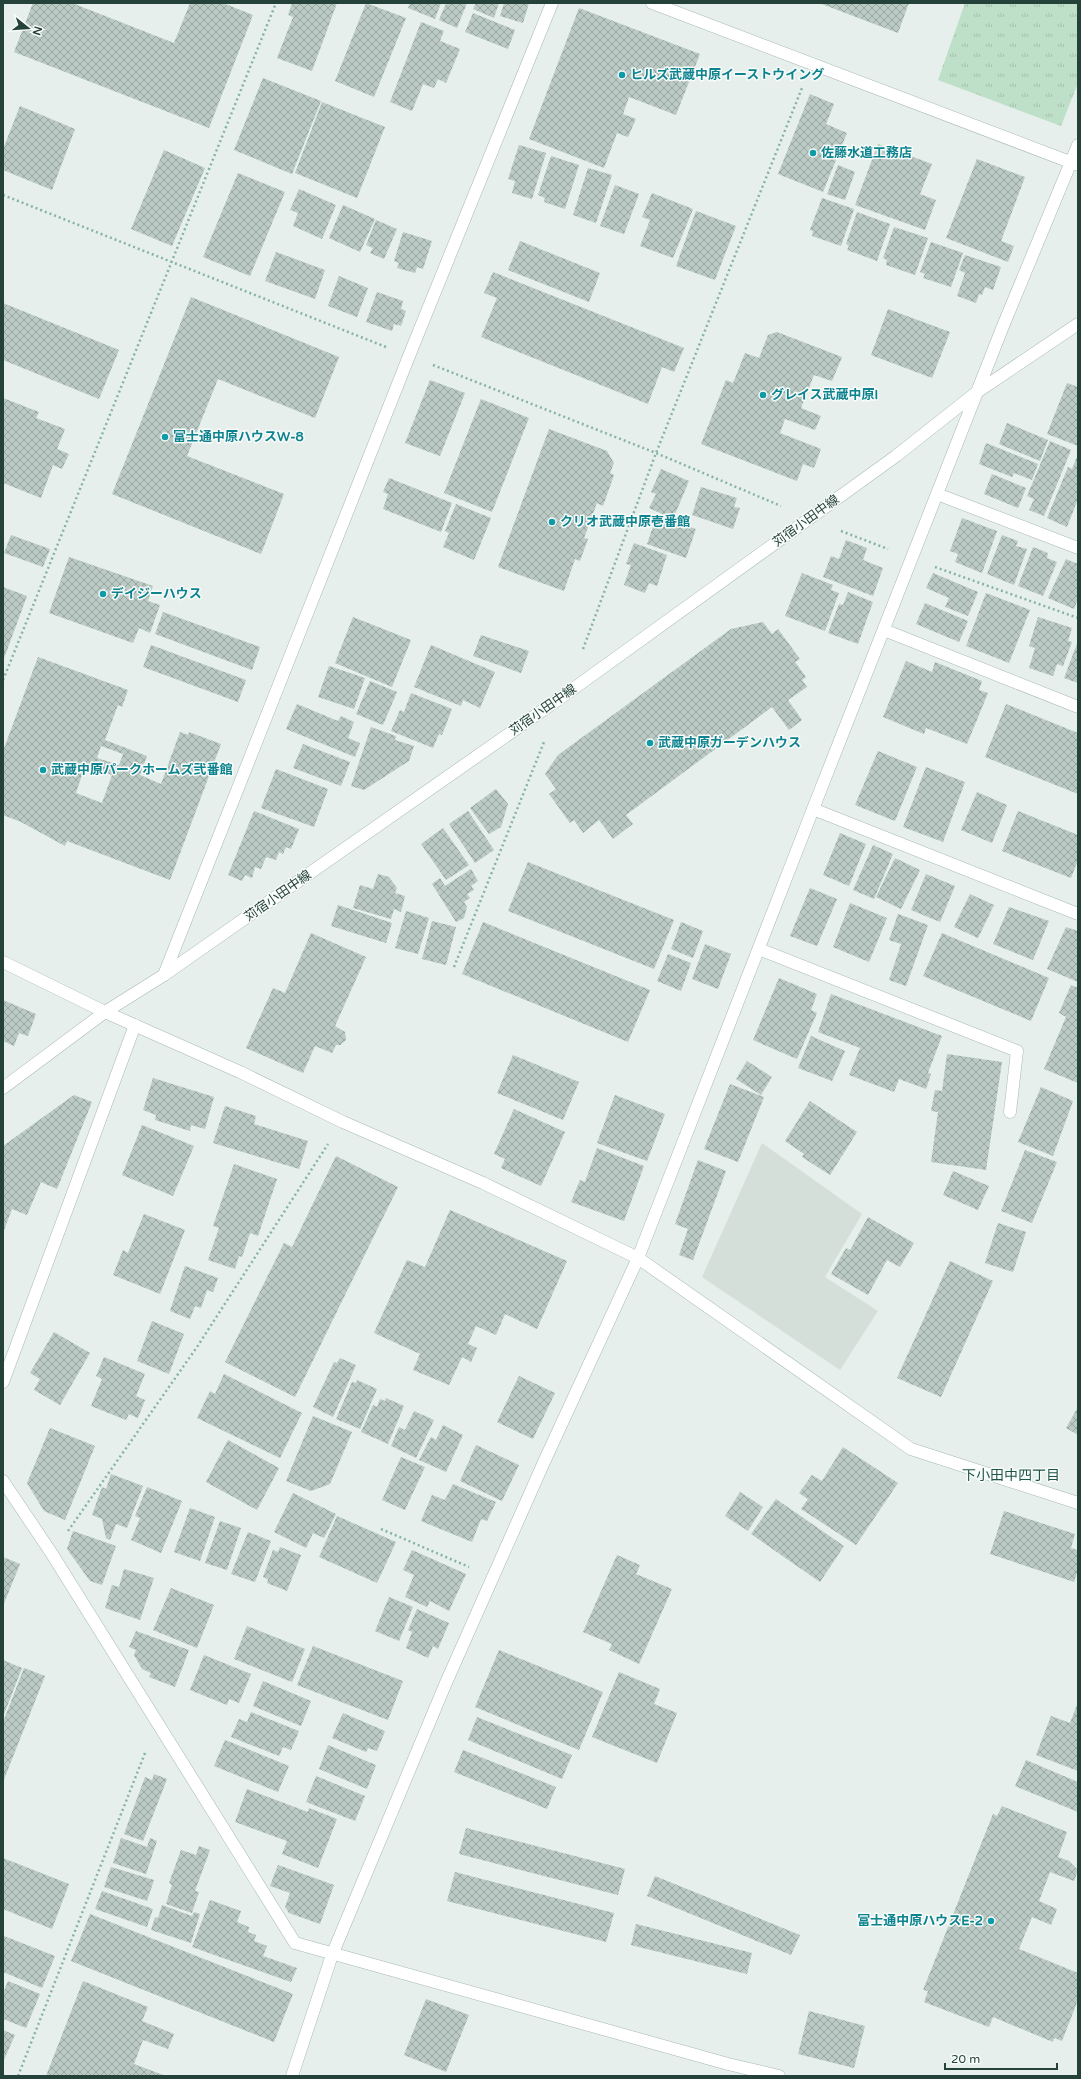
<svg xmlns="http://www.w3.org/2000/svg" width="1081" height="2079" viewBox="0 0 1081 2079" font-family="'Varela Round','Noto Sans JP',sans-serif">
  <defs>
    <pattern id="grass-tufts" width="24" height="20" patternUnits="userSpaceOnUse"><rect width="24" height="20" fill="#bfe0c8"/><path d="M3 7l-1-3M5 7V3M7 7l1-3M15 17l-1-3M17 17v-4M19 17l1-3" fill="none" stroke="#a4c1ad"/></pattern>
    <pattern id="building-cross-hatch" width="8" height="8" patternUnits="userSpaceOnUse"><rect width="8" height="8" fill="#bbcac4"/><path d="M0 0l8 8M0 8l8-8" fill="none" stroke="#98a6a0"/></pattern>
  </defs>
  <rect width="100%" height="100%" fill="#e6efeb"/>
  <path fill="#d4dfda" d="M762,1143L862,1214L825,1277L878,1311L840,1370L702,1277Z"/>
  <path fill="url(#grass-tufts)" d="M965,3H1078V83L1061,126L938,80Z"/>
  <path fill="url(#building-cross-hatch)" fill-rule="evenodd" d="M33,3H72L174,43L190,3H223L253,15L209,128L14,52Z
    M292,3H337L312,71L277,58L293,17L288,15Z
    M366,3L406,18L374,97L335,81Z
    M410,3H441L435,19L408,8Z
    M446,3H467L457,28L439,20Z
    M476,3H499L494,18L473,9Z
    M504,3H529L523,23L500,16Z
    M819,3H909L898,33Z
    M579,8L700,54L676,115L629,97L623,114L636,119L628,137L617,133L604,168L529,139Z
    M473,13L515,30L508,49L465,32Z
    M421,22L444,31L440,41L460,49L446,83L438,79L434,88L423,84L412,111L390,102Z
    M263,78L321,101L292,174L234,150Z
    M810,94L834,104L826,124L847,133L823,192L778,174Z
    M322,102L385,127L357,198L295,173Z
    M20,106L75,129L52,190L3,170V149Z
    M878,144L932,164L920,194L936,200L925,230L855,205Z
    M519,145L546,153L532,199L512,193L515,181L508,179Z
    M164,150L205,168L172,246L131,229Z
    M551,156L579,165L565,209L544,202L545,198L538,195Z
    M977,159L1025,177L1001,241L1014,246L1008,262L946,238Z
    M838,165L855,172L845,200L827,194Z
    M588,168L612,175L596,223L573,215Z
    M238,173L285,192L250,276L203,257Z
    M615,185L639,194L624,234L600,226Z
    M299,189L336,205L322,239L293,226L298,213L290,210Z
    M652,193L693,209L673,258L640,246L650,220L642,217Z
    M822,198L854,209L841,246L812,236L813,231L810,230Z
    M343,205L375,219L360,252L329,238Z
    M696,211L736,226L715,280L676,266Z
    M857,212L890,224L877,261L847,250L849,246L846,244Z
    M376,220L397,229L384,259L370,253L373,248L366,245Z
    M894,227L928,238L915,275L886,265L887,260L883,258Z
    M403,232L432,241L423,269L417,267L415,273L397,268L399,263L394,261Z
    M520,241L600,273L589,302L508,270Z
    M931,242L963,253L951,287L923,278L925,274L920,272Z
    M276,252L325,270L315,299L265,281Z
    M965,255L1001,267L993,290L985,287L982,295L979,294L976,303L957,296L965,273L959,270Z
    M493,272L684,348L674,372L662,367L648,404L481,337L497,298L484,293Z
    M339,276L368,288L357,317L328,306Z
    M377,292L403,301L401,309L406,311L401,326L394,324L392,331L366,322Z
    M191,297L339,357L315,418L218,379L187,456L284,494L261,554L112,494Z
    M3,303L119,350L99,399L3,360Z
    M888,309L950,332L932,378L871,355Z
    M777,332L842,357L832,381L814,375L801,408L821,416L815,430L785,419L780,433L821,449L814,468L803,464L797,481L701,444L726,380L733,383L745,353L759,358L768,335Z
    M430,380L465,393L440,456L405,443Z
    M1067,383L1078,387V446L1047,434Z
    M3,398L39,412L36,418L65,429L57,449L69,454L62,469L53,465L41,498L3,483Z
    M481,399L529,418L492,512L444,493Z
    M1007,423L1048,440L1040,461L999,444Z
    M549,429L607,451L614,463L610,473L614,475L603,506L597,503L584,538L588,539L580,561L575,559L564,591L498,567Z
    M1050,441L1071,450L1044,516L1029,510L1034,499L1027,496Z
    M986,443L1038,464L1032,480L1014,473L1012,477L979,464Z
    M1078,454V499L1067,527L1047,518L1068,467L1072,469Z
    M661,469L689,481L673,519L649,508L656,494L651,492Z
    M992,474L1026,488L1018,508L984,494Z
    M389,478L452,503L441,532L383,509L388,494L383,492Z
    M701,487L737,498L734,507L740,508L733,529L692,515Z
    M456,504L491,518L474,560L443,547L449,533L445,531Z
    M657,515L696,529L686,558L647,544Z
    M962,518L997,531L982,573L955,562L958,554L950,551Z
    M11,535L50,549L43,567L4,553Z
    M1002,535L1018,541L1016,546L1027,549L1014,585L987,574Z
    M846,540L867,548L863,560L883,568L873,596L823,577L831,556L839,559Z
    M634,543L667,555L657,586L649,583L645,593L624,585L631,565L626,564Z
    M1033,547L1048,553L1047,558L1057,562L1043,596L1018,586Z
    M69,557L153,586L148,601L160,605L150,633L139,628L133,643L49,613Z
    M1066,559L1078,564V599L1074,609L1048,598Z
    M802,573L833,585L831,590L839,593L825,631L785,616Z
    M933,573L978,592L968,616L945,607L949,598L926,588Z
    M3,587L27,596L3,661Z
    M848,592L873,602L858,644L828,633L839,604L843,605Z
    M986,593L1030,610L1009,663L966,646Z
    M925,603L968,621L959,642L916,624Z
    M163,612L260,647L252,670L155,634Z
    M353,617L411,640L392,687L335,663Z
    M1038,617L1072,628L1068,641L1072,642L1063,666L1057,664L1053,676L1029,668L1035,648L1029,646Z
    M763,622L772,634L778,629L800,659L795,662L806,677L802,680L807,687L788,700L802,720L789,730L772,707L626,815L633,824L613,839L599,820L583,833L574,820L570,823L549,794L556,789L545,774L558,755L731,629Z
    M481,635L529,651L521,673L473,656Z
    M1078,641V683L1064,678Z
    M151,645L246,680L238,702L143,667Z
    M431,645L495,672L480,708L463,700L461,706L414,687Z
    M38,657L128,690L122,707L118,705L105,740L147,756L140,775L161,784L180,732L188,735L189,732L221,744L170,880L67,841L65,846L21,822L3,815V751ZM101,746L123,754L119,765L97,758ZM85,766L112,775L102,803L76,793Z
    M906,661L932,672L935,662L982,681L979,690L988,693L967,744L926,728L924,734L883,717Z
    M329,666L365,678L354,709L318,697Z
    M370,681L397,692L383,725L356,714Z
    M411,693L452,709L442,735L439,734L433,748L391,731L400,710L404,712Z
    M297,704L338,721L341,716L354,722L348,738L360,743L355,757L286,729Z
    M1006,704L1078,733V794L985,757Z
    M371,727L396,736L395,740L414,746L409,761L364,790L351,786Z
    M303,744L350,762L341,786L293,768Z
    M878,751L917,767L895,821L855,805Z
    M926,767L965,782L943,842L903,827Z
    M276,769L328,789L314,827L261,808Z
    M496,789L508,804L501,827L489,834L470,808Z
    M977,792L1007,805L992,843L961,830Z
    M254,811L299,829L291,849L286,847L283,854L279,852L276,860L266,857L261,869L255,867L252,878L245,875L242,881L228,875Z
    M468,811L494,850L475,863L449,824Z
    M1018,811L1078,835V860L1071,878L1002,851Z
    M443,828L469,865L446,880L421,844Z
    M840,833L866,844L849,886L823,875Z
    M873,845L893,854L874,899L853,890Z
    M895,858L920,870L901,909L876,897Z
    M528,862L674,920L654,969L508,911Z
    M471,869L478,881L471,886L474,890L467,894L470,898L464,902L467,907L464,918L456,922L432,884L440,878L445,886Z
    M378,874L389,877L397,888L395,893L405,896L401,912L394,909L391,919L353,908L360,885L373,889Z
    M926,874L955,886L940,922L911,910Z
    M810,888L837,899L817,946L790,936Z
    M970,894L994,905L978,938L954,927Z
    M850,903L887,918L869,962L833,947Z
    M338,905L392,923L386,943L331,926Z
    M1009,907L1049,921L1033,960L993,944Z
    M406,911L429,918L418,954L395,948Z
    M898,914L928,925L906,986L889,980L901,944L889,940Z
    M432,921L456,927L446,965L422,959Z
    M483,922L650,990L628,1042L462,974Z
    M681,922L703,931L693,958L671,949Z
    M1066,927L1078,931V982L1047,969Z
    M311,933L366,957L335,1026L345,1032L346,1040L340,1045H336L332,1053L315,1046L303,1073L246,1048L273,988L285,993Z
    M942,933L1049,978L1031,1021L923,976Z
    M705,944L731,954L718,989L692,979Z
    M668,954L691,963L681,991L657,981Z
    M779,978L817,994L811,1010L817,1013L797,1059L753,1040Z
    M1071,985L1078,988V1083L1044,1069L1066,1017L1059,1013Z
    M831,994L942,1036L928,1073L931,1074L926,1089L899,1079L894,1092L849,1075L860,1048L818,1032Z
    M3,1000L36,1014L28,1036L19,1033L14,1046L3,1041Z
    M811,1036L845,1051L832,1081L798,1068Z
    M947,1054L1002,1062L986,1170L931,1162L938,1112L931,1111L935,1090L942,1091Z
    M513,1055L579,1082L563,1120L497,1093Z
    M747,1061L772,1077L761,1095L736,1079Z
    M153,1078L214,1097L205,1129L191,1125L190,1131L155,1120L156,1115L143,1110Z
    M730,1084L764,1097L738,1162L704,1149Z
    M1041,1087L1073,1101L1053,1156L1018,1142Z
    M74,1095L92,1102L57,1189L41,1182L27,1215L12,1209L3,1233V1146Z
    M615,1095L665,1114L647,1161L597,1143Z
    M810,1101L857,1132L830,1175L802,1157L804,1154L785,1141Z
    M225,1106L256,1116L254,1124L308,1141L299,1169L213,1143Z
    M514,1109L565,1132L541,1186L501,1168L505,1159L494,1154Z
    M142,1125L194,1146L173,1196L122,1175Z
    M597,1148L644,1166L624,1221L571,1202L580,1180L585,1182Z
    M1025,1150L1057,1162L1032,1223L1001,1211Z
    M336,1156L398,1187L295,1397L225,1362L284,1243L292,1247Z
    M698,1160L726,1171L693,1260L679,1255L688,1229L675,1224Z
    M234,1164L277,1179L258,1236L250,1233L242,1257L239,1256L235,1269L208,1260L219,1228L213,1226Z
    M953,1171L989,1186L978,1210L943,1195Z
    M450,1210L567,1261L537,1329L505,1314L496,1335L476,1326L468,1344L477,1348L471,1362L462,1357L449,1385L413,1370L420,1354L374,1333L407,1260L425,1267Z
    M144,1214L185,1230L160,1294L113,1275L123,1250L128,1253Z
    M868,1217L914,1243L900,1267L887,1260L868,1295L831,1274L846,1248L850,1250Z
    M998,1223L1026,1232L1013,1272L985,1263Z
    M950,1261L993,1281L941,1397L897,1378Z
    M185,1266L218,1278L213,1292L207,1290L201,1308L195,1306L190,1319L170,1311Z
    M152,1321L184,1334L169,1374L137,1361Z
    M54,1332L90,1353L60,1405L34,1390L40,1379L30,1373Z
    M104,1357L145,1374L136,1396L145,1400L138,1418L129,1414L126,1420L91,1406L102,1379L96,1376Z
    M340,1358L356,1365L333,1417L313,1407L334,1362L337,1363Z
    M224,1374L302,1413L280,1458L197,1418L210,1391L215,1394Z
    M519,1376L555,1393L533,1439L497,1422Z
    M357,1380L377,1389L360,1429L336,1419L352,1382L356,1383Z
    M386,1398L404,1406L388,1444L361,1432L373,1405L377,1407L380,1399L385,1401Z
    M1078,1407V1435L1066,1428Z
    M414,1411L434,1420L416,1458L391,1446L399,1427L405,1430Z
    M313,1416L352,1432L330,1484L311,1491L286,1481Z
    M443,1425L463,1435L446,1472L419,1460L431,1437L436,1440Z
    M50,1428L95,1446L65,1520L44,1511L27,1483Z
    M228,1440L279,1468L257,1510L206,1482Z
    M476,1445L519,1465L502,1501L460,1481Z
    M843,1447L898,1483L856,1545L801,1509L808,1499L799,1493L812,1475L822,1481Z
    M401,1457L425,1467L405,1510L382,1500Z
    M111,1474L143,1486L127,1528L116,1524L110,1540L106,1538L102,1519L92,1515L102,1487L106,1489Z
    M453,1484L496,1502L487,1521L481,1519L472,1542L421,1521L432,1495L445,1500Z
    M147,1487L182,1501L161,1553L131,1540L140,1518L135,1516Z
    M740,1492L763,1507L748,1531L725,1516Z
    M293,1493L336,1514L324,1538L313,1533L306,1548L274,1532Z
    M776,1499L844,1546L820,1582L751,1534Z
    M190,1508L215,1517L200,1561L174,1552Z
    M1004,1511L1075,1534L1071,1548L1078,1550V1570L1074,1582L990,1554Z
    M337,1516L396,1542L377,1583L319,1557Z
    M220,1521L241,1528L227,1570L205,1563Z
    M73,1531L116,1546L102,1585L90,1581L67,1549Z
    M248,1532L271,1541L255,1582L231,1574Z
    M280,1547L301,1555L287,1591L267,1583L268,1579L263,1577L273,1550L278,1552Z
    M412,1550L466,1574L449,1611L430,1601L427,1607L405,1597L414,1575L403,1570Z
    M617,1555L640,1565L636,1574L672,1589L639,1664L609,1650L612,1644L583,1632Z
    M3,1557L20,1564L3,1606Z
    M124,1569L154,1578L140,1620L105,1608L112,1585L119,1587Z
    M171,1588L214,1605L197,1648L153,1630Z
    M389,1597L413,1607L399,1641L375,1631Z
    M417,1609L449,1623L438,1649L433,1646L428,1658L406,1648L412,1632L408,1630Z
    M247,1626L305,1649L292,1682L234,1659Z
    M136,1631L189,1650L175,1687L149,1677L151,1673L142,1669L134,1655L136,1650L129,1647Z
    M313,1646L403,1681L388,1720L297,1685Z
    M499,1650L603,1692L579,1750L475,1707Z
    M204,1655L251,1674L239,1703L229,1699L227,1705L190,1690Z
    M3,1660L22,1668L3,1717Z
    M24,1668L45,1676L3,1782V1722Z
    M619,1672L660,1689L654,1704L677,1713L657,1763L592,1737Z
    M263,1681L311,1701L301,1726L253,1706Z
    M1078,1702V1771L1036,1755L1051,1716L1070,1723Z
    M251,1712L299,1731L291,1750L283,1747L279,1756L231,1737L239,1719L247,1722Z
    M343,1713L385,1731L377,1751L368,1748L366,1752L332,1738Z
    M477,1717L572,1755L562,1779L468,1740Z
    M225,1740L289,1766L278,1792L214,1766Z
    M328,1745L376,1765L367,1789L319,1769Z
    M463,1750L556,1787L547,1809L454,1772Z
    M1026,1760L1078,1782V1812L1015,1786Z
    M154,1774L167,1779L143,1841L124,1834L145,1777L152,1780Z
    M316,1776L365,1796L355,1821L306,1802Z
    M247,1789L308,1812L309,1808L337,1819L318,1868L282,1854L287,1841L235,1822Z
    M1002,1806L1067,1832L1058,1857L1069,1861L1078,1870L1074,1881L1050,1872L1039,1901L1057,1909L1051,1925L1032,1917L1019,1949L1078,1973V2000L1062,2041L1054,2038L1053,2042L993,2017L989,2027L924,2002L928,1991L923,1990L993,1814L997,1816Z
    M466,1828L625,1869L618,1895L459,1854Z
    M121,1838L147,1847L150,1838L157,1841L146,1874L113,1863Z
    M199,1846L210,1850L195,1891L199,1892L192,1913L166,1904L172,1885L169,1883L181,1850L196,1855Z
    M3,1858L69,1884L52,1929L3,1909Z
    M278,1865L334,1885L320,1924L289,1913L285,1907L290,1893L270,1886Z
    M111,1867L154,1880L147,1901L104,1887Z
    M455,1872L614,1913L606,1942L447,1901Z
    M655,1876L800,1935L791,1955L647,1896Z
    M102,1891L153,1909L147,1927L95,1909Z
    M210,1900L241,1911L237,1922L249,1927L248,1932L256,1935L254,1941L267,1946L263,1956L297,1968L291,1982L192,1947Z
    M162,1905L192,1916L194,1912L200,1914L191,1943L151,1930L155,1917L158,1918Z
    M90,1914L293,1994L274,2042L71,1961Z
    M636,1924L752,1953L747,1974L631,1945Z
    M4,1936L55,1956L42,1988L3,1972Z
    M8,1981L40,1994L26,2028L3,2019V1993Z
    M83,1981L148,2007L142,2021L174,2034L168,2049L143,2040L134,2064L166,2076H46Z
    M426,1999L469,2015L446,2072L404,2055Z
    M809,2011L865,2026L854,2068L798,2054Z
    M3,2030L15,2035L3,2062Z"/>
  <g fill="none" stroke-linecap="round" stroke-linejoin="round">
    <g stroke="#a8b8b2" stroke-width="13">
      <path id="service" d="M884,630L1078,707
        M813,809L1078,914
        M759,949L1017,1051L1010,1112
        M3,1481L52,1554L295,1943L728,2064L779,2076"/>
    </g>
    <g stroke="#a8b8b2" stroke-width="13">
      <path id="minor" d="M652,3L1078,165
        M937,494L1078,548
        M3,962L105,1012L240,1072L343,1122L483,1183L638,1258L911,1449L1078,1503
        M164,975L409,356L552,3
        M3,1382L135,1025
        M292,2076L332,1955L445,1685L544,1462L638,1258L813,809L1003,326L1078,145"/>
    </g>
    <g stroke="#a8b8b2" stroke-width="13">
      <path id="tertiary" d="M3,1088L105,1012L164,975L566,694L896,456L977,392L1078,324"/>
    </g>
    <path stroke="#86b3a5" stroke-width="2.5" stroke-dasharray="2 3" stroke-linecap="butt" d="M3,195L386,347
      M433,365L656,453L781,506
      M841,531L888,549
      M935,567L1078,618
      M583,649L656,453L802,88
      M3,680L276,3
      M454,967L544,742
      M381,1529L469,1567
      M68,1531L197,1347L328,1144
      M18,2076L145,1753"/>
    <use href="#service" stroke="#fff" stroke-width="12"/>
    <use href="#minor" stroke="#fff" stroke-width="12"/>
    <use href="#tertiary" stroke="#fff" stroke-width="12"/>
  </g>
  <g fill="#0f9aa8" stroke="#f7fbf9" stroke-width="1.5">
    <circle cx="622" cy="75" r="4"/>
    <circle cx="813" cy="153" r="4"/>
    <circle cx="763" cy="395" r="4"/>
    <circle cx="165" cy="437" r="4"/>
    <circle cx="552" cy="522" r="4"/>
    <circle cx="103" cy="594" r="4"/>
    <circle cx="650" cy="743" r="4"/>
    <circle cx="43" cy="770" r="4"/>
    <circle cx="991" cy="1921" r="4"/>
  </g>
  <g text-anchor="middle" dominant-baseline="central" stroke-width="3" stroke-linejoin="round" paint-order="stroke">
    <g font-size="13" font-weight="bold" fill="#0d838f" stroke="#f7fbf9" text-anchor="start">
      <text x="630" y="75">ヒルズ武蔵中原イーストウイング</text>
      <text x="821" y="153">佐藤水道工務店</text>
      <text x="771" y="395">グレイス武蔵中原I</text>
      <text x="173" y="437">富士通中原ハウスW-8</text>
      <text x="560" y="522">クリオ武蔵中原壱番館</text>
      <text x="111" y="594">デイジーハウス</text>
      <text x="658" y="743">武蔵中原ガーデンハウス</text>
      <text x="51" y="770">武蔵中原パークホームズ弐番館</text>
      <text x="983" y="1921" text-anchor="end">富士通中原ハウスE-2</text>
    </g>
    <g font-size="13" fill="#24423a" stroke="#f7fbf9">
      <text transform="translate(806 521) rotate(-36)">苅宿小田中線</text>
      <text transform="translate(543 710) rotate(-35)">苅宿小田中線</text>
      <text transform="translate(278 896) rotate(-35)">苅宿小田中線</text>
    </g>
    <g font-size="14" fill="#1f5548" stroke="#f7fbf9">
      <text x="1011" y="1475">下小田中四丁目</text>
    </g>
  </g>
  <rect width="1081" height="2079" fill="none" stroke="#24423a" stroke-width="8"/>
  <g transform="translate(28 28) rotate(107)" stroke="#f7fbf9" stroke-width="3" paint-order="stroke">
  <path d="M0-3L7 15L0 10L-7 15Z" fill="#24423a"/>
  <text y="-6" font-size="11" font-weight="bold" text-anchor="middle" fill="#24423a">N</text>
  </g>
  <path d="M945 2063v6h112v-6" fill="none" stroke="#24423a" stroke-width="2"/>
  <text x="951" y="2063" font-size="12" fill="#24423a" stroke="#f7fbf9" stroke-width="3" paint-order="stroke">20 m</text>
</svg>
